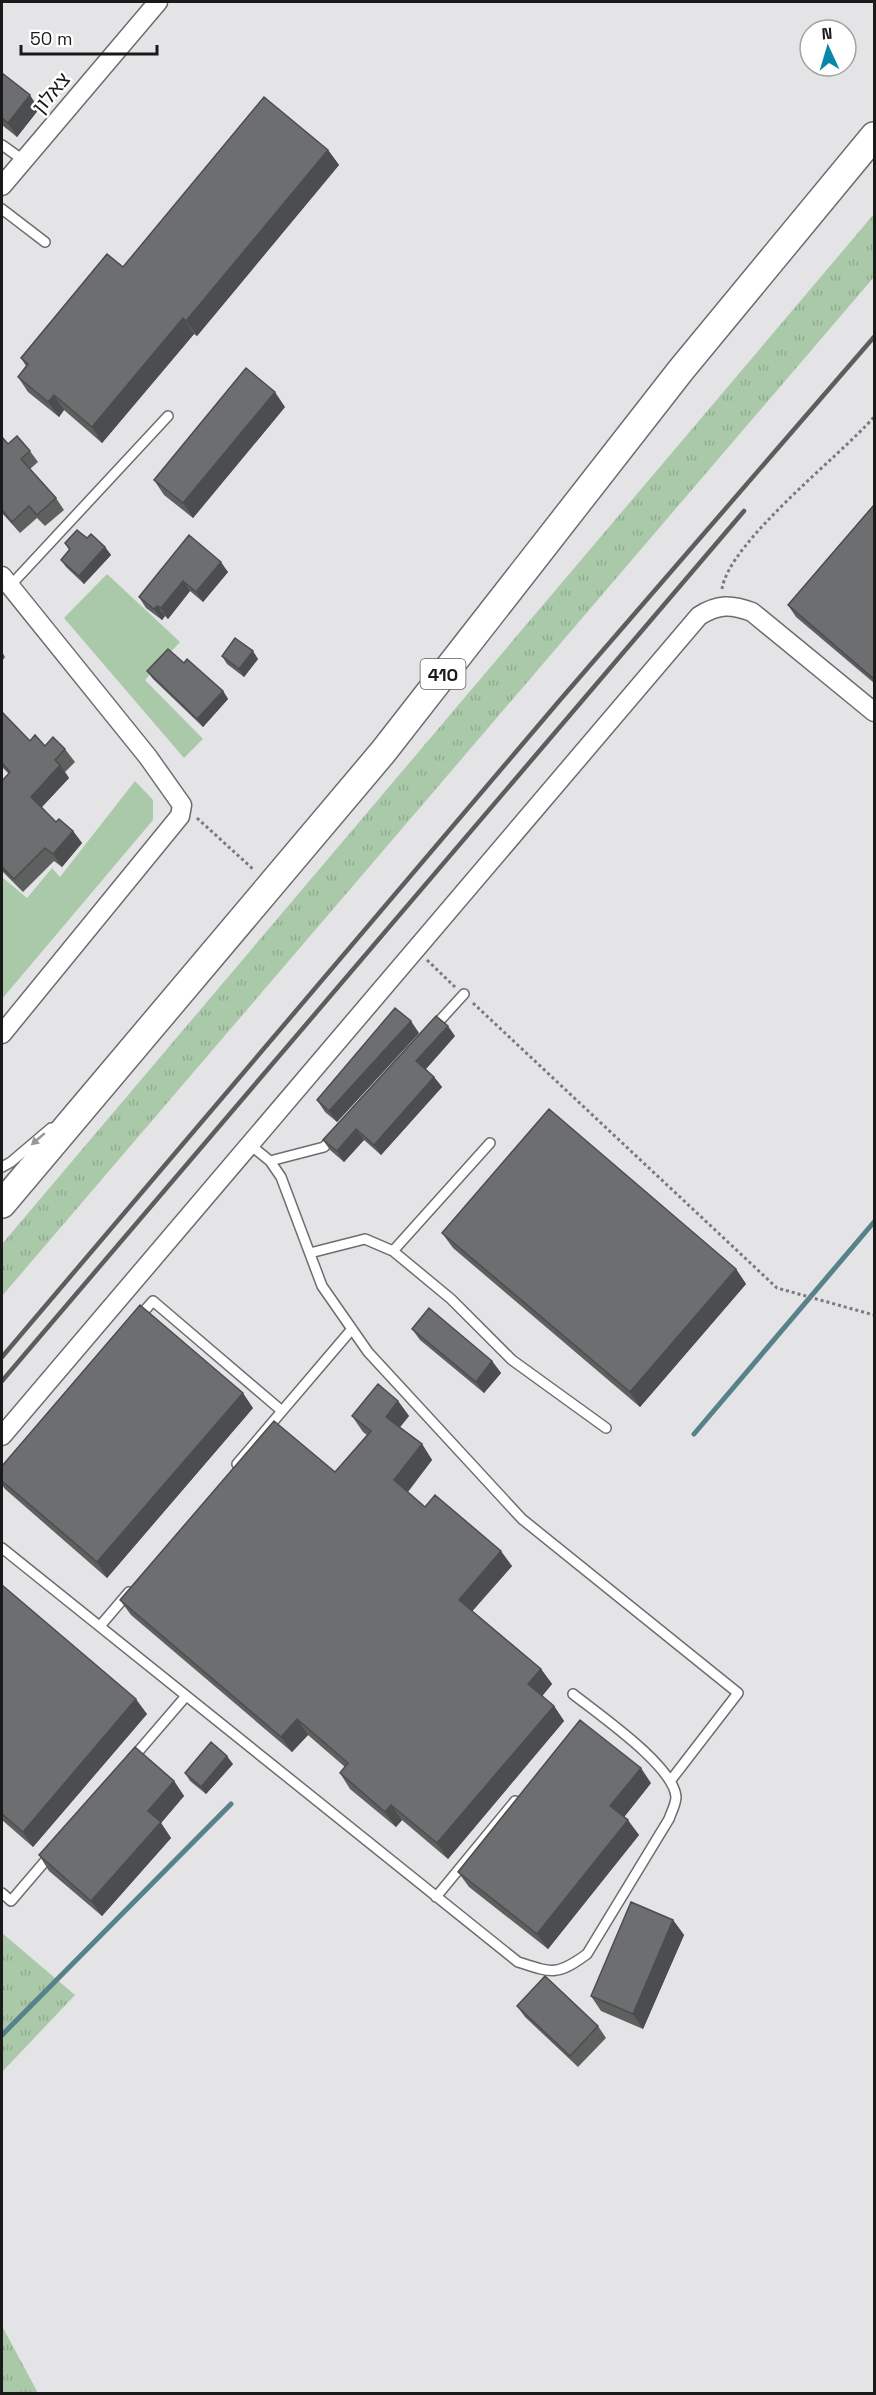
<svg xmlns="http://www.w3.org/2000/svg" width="876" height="2395" viewBox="0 0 876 2395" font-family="'Space Grotesk','Noto Sans Hebrew',sans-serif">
  <defs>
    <pattern id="grass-tufts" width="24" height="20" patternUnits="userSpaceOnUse" patternTransform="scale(1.5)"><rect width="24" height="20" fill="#a9c9a9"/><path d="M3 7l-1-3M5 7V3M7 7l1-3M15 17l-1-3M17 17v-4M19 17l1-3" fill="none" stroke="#91ac91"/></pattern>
  </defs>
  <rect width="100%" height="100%" fill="#e4e4e6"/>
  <path fill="url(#grass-tufts)" d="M874,214V277L2,1296V1244Z
    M2,1933L75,1995L2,2072Z
    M2,2326L38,2393H2Z"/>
  <path fill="#a9c9a9" d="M107,574L180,642L145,680L203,739L184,758L64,618Z
    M135,781L153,800V820L2,999V877L27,898L52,868L60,877Z"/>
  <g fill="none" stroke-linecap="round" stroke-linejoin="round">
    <path stroke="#578289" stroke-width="5" d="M694,1434L874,1222
      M2,2035L231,1804"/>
    <g stroke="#6c6d6e" stroke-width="12">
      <path id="service" d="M2,145L23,160
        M2,209L45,242
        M10,586L168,416
        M433,1028L464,994
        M249,1144L270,1161L281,1177L322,1286L368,1352L522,1519L738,1693L671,1780
        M270,1161L324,1147L334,1136
        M2,1167L11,1162L51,1128
        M393,1251L490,1143
        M310,1253L365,1239L393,1251L451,1299L512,1360L606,1428
        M138,1318L153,1301L282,1411
        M237,1464L352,1329
        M2,1548L518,1962C552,1973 557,1976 587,1954L669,1819C671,1813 676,1804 676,1797C674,1766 598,1714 573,1694
        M100,1626L129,1592
        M131,1760L186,1696
        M2,1893L11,1901L52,1853
        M436,1897L515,1801"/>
    </g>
    <g stroke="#6c6d6e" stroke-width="21">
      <path id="minor" d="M2,186L158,2
        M2,576L148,757L182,805L180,816L2,1034
        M2,1436L699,616C718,604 731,604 752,612L874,712"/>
    </g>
    <g stroke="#6c6d6e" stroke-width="30">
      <path id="primary" d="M2,1204L383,752L681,370L874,136"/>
    </g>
    <path stroke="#7a7a7b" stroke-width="3" stroke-dasharray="3 3" stroke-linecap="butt" d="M722,589C729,542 840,456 874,417
      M197,818L254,870
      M427,960L455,987
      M473,1003L777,1288L874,1315"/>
    <use href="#service" stroke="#fff" stroke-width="9"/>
    <use href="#minor" stroke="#fff" stroke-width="18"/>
    <use href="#primary" stroke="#fff" stroke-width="27"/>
    <path stroke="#5d5d5d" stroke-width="4.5" d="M2,1357L560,700L874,337
      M2,1381L744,511"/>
  </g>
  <path fill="#5e5f5f" d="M2,73L39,109L17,137L2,125Z
    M328,150L339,165L197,336L194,334L102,443L64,410L59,417L28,392L18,377L26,366L21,358L123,267Z
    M285,407L193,518L164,495L154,480Z
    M2,437L8,444L30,451L38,462L30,469L56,498L64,510L45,526L37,518L20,533L2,513Z
    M874,505V683L796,617L788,605Z
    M189,535L228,572L203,602L190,591L168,619L165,616L162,620L146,608L139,597Z
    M87,538L105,547L111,555L84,584L66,567L61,560L69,550L65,543Z
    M2,652L5,657L2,661Z
    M222,656L258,659L244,677L227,664Z
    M184,663L223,691L228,699L203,727L153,679L147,671Z
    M2,712L30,741L45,746L65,749L75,762L65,772L69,778L42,807L56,822L73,831L82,843L62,867L54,861L23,892L2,871V781L9,774L2,767Z
    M419,1033L337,1122L325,1112L317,1100Z
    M455,1036L426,1069L434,1077L442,1087L381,1155L364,1140L344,1162L330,1150L323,1140Z
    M442,1233L736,1269L746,1284L640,1407L453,1248Z
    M412,1329L492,1361L501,1373L484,1393L420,1340Z
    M398,1401L409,1416L400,1427L422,1444L432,1460L408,1492L425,1507L512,1566L472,1611L541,1669L552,1684L542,1696L554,1706L564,1721L448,1859L402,1820L396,1827L350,1789L340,1773L345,1767L308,1735L292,1752L131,1615L120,1600L335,1472L367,1435L363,1432L352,1416Z
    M253,1408L107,1578L5,1489L2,1485V1466Z
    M2,1585L147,1714L33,1847L2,1820Z
    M233,1764L206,1794L190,1781L185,1773Z
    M174,1781L184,1796L161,1823L171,1838L102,1916L49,1871L39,1855Z
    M651,1783L624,1817L639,1835L548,1949L469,1887L458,1872Z
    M673,1920L684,1935L643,2029L601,2011L591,1996Z
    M517,2006L598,2026L606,2038L578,2067L525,2017Z"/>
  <path fill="#4c4d4e" d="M30,95L39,109L17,137L8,123Z
    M328,150L339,165L197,336L186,321Z
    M183,318L194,334L102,443L92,427Z
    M275,392L285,407L193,518L183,503Z
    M54,395L64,410L59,417L48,402Z
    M105,547L111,555L84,584L79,576Z
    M221,562L228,572L203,602L196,592Z
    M183,581L190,591L168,619L161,608Z
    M157,606L165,616L162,620L154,609Z
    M253,651L258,659L244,677L239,669Z
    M223,691L228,699L203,727L197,719Z
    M60,765L69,778L40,809L31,797Z
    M73,831L82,843L62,867L53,854Z
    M411,1021L419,1033L337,1122L329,1111Z
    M448,1026L455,1036L424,1071L416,1061Z
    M434,1077L442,1087L381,1155L374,1145Z
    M356,1129L364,1140L344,1162L337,1151Z
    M736,1269L746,1284L640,1407L630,1392Z
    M492,1361L501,1373L484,1393L476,1382Z
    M243,1393L253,1408L107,1578L97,1562Z
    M398,1401L409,1416L396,1432L386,1417Z
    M422,1444L432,1460L405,1495L394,1480Z
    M501,1551L512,1566L469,1615L459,1600Z
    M541,1669L552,1684L539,1700L528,1684Z
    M136,1699L147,1714L33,1847L23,1832Z
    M554,1706L564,1721L448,1859L437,1843Z
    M297,1719L308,1735L292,1752L281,1737Z
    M227,1756L233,1764L206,1794L201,1787Z
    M641,1768L651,1783L621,1821L610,1806Z
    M174,1781L184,1796L161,1823L171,1838L102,1916L91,1901L148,1811Z
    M391,1805L402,1820L396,1827L385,1812Z
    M628,1820L639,1835L548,1949L537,1934Z
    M673,1920L684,1935L643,2029L633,2014Z"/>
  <path fill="#6d6e6f" stroke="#4c4d4e" stroke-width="1.5" d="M2,73L30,95L8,123L2,118Z
    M264,97L328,150L186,321L183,318L92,427L54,395L48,402L18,377L28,364L21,358L107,254L123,267Z
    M246,368L275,392L183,503L154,480Z
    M17,436L30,451L21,459L56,498L37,515L29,506L12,522L2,510V437L8,444Z
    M874,505V679L788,605Z
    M77,530L87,538L91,534L105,547L79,576L61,560L70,549L65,543Z
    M189,535L221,562L196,592L183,581L161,608L157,606L154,609L139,597Z
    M235,638L253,651L239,669L222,656Z
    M168,649L184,663L187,659L223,691L197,719L147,671Z
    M2,712L30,741L35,735L45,746L53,737L65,749L55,760L60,765L31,797L56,822L59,819L73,831L53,854L45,848L14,879L2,867V781L10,772L2,763Z
    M395,1008L411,1021L329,1111L317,1100Z
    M436,1016L448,1026L416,1061L434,1077L374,1145L356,1129L337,1151L323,1140Z
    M549,1109L736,1269L630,1392L442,1233Z
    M140,1305L243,1393L97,1562L2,1481V1466Z
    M429,1308L492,1361L476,1382L412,1329Z
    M378,1384L398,1401L386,1417L422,1444L394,1480L425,1507L435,1495L501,1551L459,1600L541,1669L528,1684L554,1706L437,1843L391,1805L385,1812L340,1773L348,1763L297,1719L281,1737L120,1600L274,1421L335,1472L371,1431L352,1416Z
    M2,1585L136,1699L23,1832L2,1814Z
    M580,1720L641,1768L610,1806L628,1820L537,1934L458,1872Z
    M211,1742L227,1756L201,1787L185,1773Z
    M135,1747L174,1781L148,1811L161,1822L91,1901L39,1855Z
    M631,1902L673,1920L633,2014L591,1996Z
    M545,1976L598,2026L570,2056L517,2006Z"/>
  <defs><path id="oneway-solid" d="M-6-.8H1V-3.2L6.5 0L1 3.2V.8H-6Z" transform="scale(1.5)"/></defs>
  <use fill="#989898" href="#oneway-solid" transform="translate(38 1139) rotate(139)"/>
  <g text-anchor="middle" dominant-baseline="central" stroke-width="5" stroke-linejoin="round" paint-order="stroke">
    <rect fill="#fff" stroke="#5f5f5f" stroke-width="1.5" x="420.5" y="659" width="45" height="30" rx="4.5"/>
    <g font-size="18" font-weight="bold" fill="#1a1a1a">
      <text x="443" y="674">410</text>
    </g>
    <g font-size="20" fill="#1a1a1a" stroke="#fff">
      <text transform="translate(51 93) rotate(-50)">צאלון</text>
    </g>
  </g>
  <rect width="876" height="2395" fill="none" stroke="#1a1a1a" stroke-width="6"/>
  <g transform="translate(828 48) rotate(356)"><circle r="28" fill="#ffffff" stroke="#a3a3a3" stroke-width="1.5"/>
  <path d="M0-4.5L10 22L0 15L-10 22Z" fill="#0788aa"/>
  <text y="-9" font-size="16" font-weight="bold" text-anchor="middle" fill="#1a1a1a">N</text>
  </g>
  <path d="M21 45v9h136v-9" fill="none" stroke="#1a1a1a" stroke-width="3"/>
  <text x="30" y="45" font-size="18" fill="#1a1a1a" stroke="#ffffff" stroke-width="4.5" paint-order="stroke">50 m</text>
</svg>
